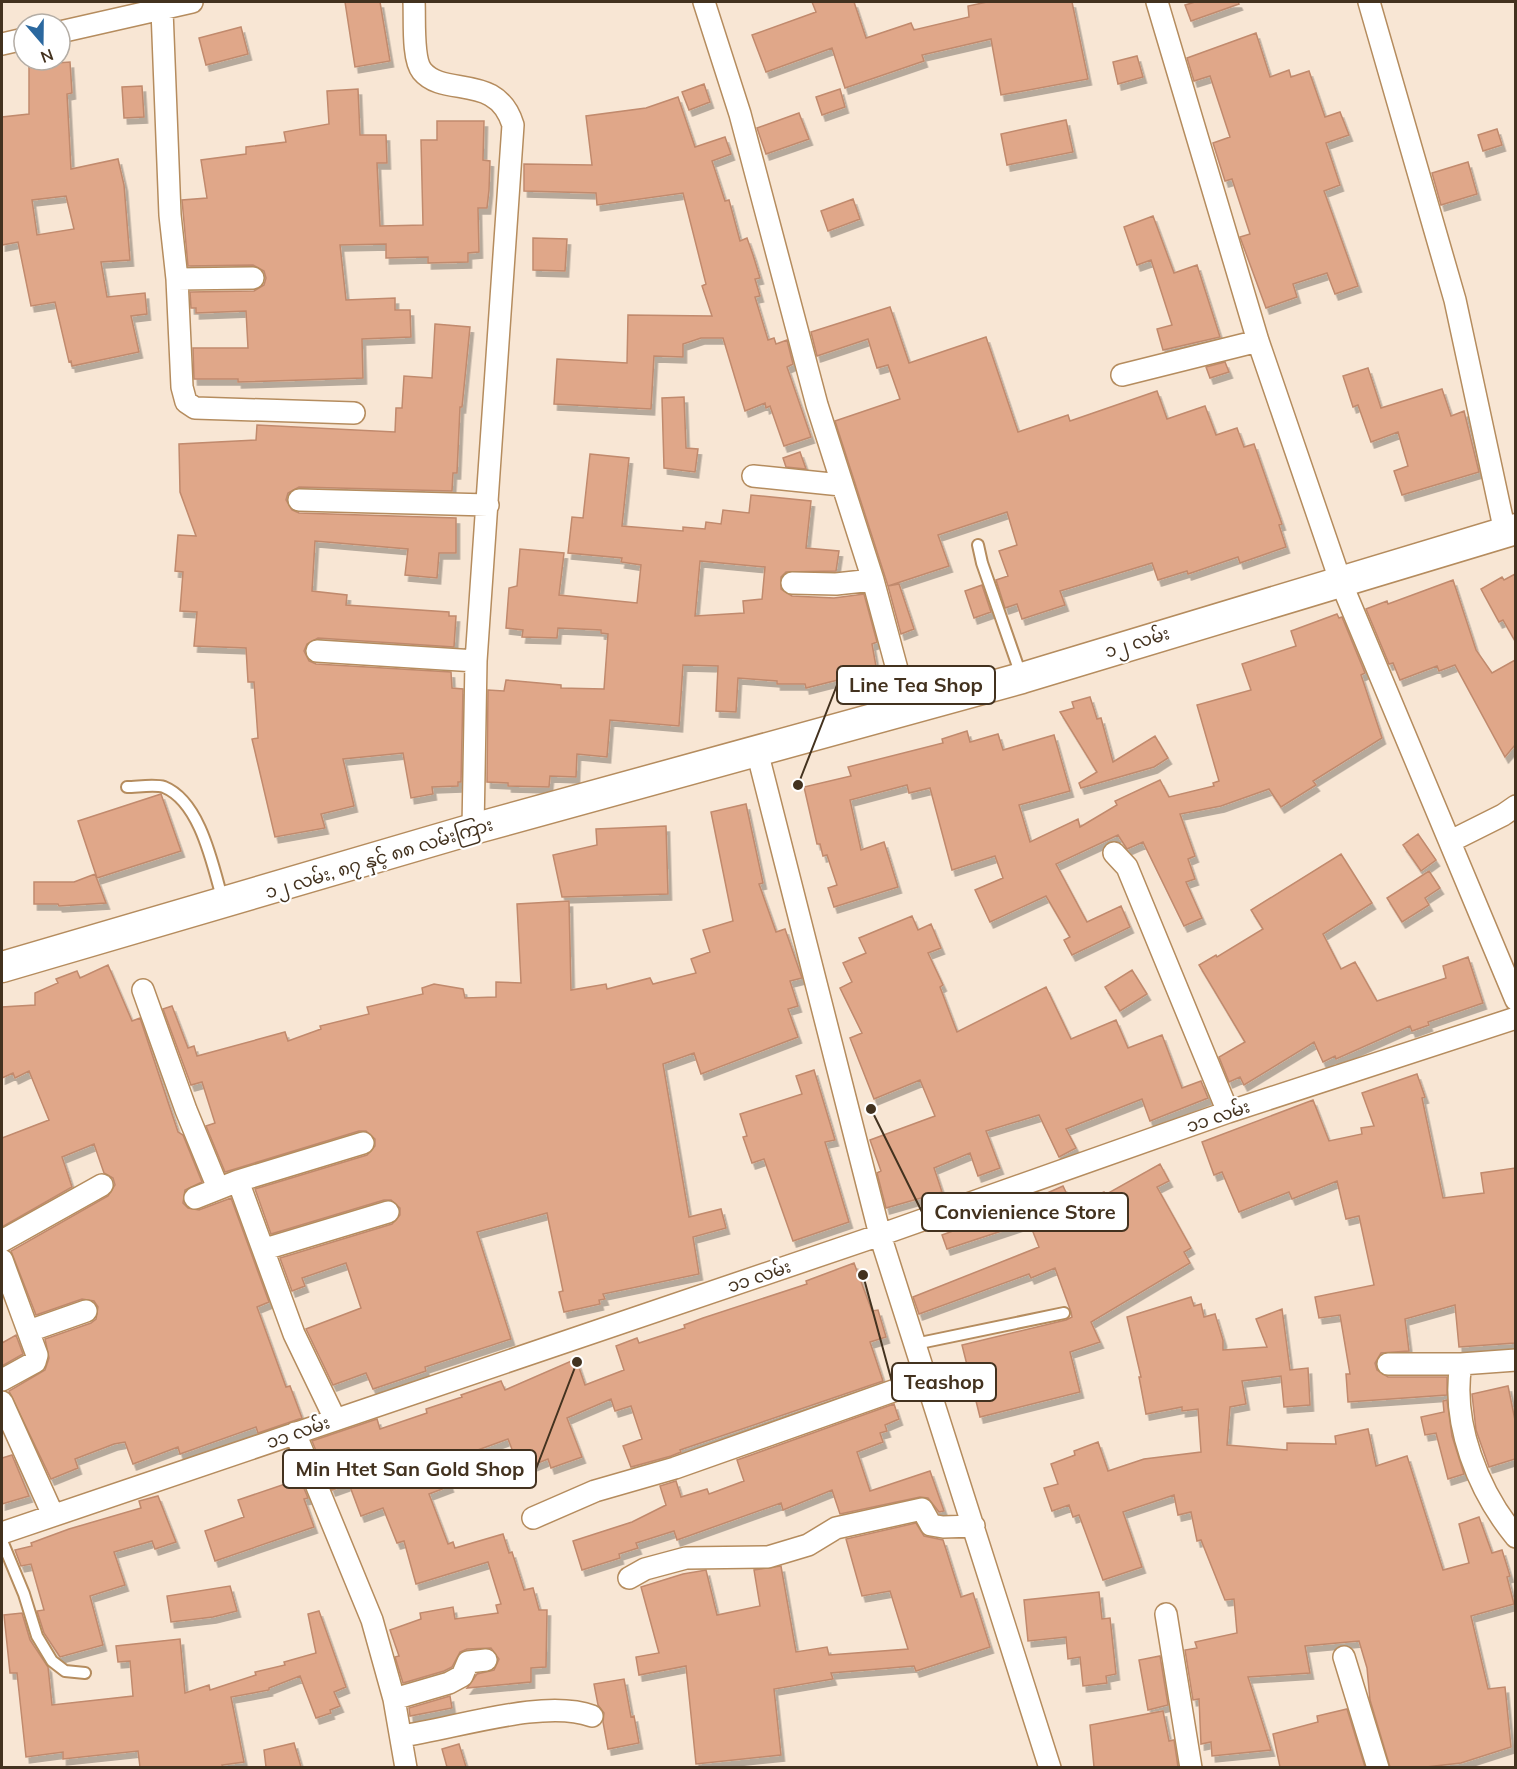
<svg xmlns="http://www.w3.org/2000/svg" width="1517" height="1769" viewBox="0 0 1517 1769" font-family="Mulish,'Noto Sans Myanmar',sans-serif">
  <defs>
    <filter id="shadow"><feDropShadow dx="3.5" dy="6" stdDeviation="0" flood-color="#0004"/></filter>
  </defs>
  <rect width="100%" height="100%" fill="#f8e6d4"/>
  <path fill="#e0a789" stroke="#c18a6d" stroke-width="1.5" fill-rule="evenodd" filter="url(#shadow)" d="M345,2H380L390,61L355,67Z
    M812,2H854L866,38L911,23L914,30L969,17L968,6L987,2H1072L1088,79L1001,95L991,39L922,55L924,61L845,88L832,48L766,72L752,35L816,12Z
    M1195,2H1238L1239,4L1191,21L1185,5Z
    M241,27L248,54L206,65L199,38Z
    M1256,33L1270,77L1289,70L1291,77L1309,71L1325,117L1340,112L1349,135L1326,143L1340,185L1324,191L1358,286L1335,294L1327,273L1293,284L1297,297L1266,308L1240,237L1250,234L1232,179L1225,181L1213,143L1230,137L1210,76L1194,81L1187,58Z
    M1137,56L1143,77L1118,84L1113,62Z
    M70,62L72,93L67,94L71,169L118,159L124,185L130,260L101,262L107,297L145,293L147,314L131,316L139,352L72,366L71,361L69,362L55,302L31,306L18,242L2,245V117L29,114V65ZM66,196L74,229L37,235L32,200Z
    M704,84L710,102L689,110L682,92Z
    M142,86L144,117L124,118L122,87Z
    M358,89L360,135H386L387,163H377L380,226L423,225L421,140H437V121H484L483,160L490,161L489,190L487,208H478L479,252L468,253V262L428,263V257L386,258V244L340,245L346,300L395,298V310H410L411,337L362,339L363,378L238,382V379H194L193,348H248L246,311L196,313V308H191L190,292L254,291L264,285L266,278L264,271L253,265L188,266L182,200L207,198L201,160L246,154V147L286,142L284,132L329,124L327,91Z
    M840,89L845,107L822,115L816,97Z
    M678,97L695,147L725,137L731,154L712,161L725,201L729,200L740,241L747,238L753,255L760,278L755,279L760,296L755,297L768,340L774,338L776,344L787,340L793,364L787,367L811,437L784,446L770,406L766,408L765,403L745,411L723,338H701L683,344V357L654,356L651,409L554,404L557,359L627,363L628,315L712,316L702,286L706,284L683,193L597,205L596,193L524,191V164L592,165L586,116L646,108Z
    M799,113L809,139L766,154L757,128Z
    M1066,120L1073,152L1007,165L1001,134Z
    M1497,129L1502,145L1483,151L1478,135Z
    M1468,162L1477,194L1441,205L1432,173Z
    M853,199L860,219L828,231L821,211Z
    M1153,216L1174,273L1197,265L1220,337L1163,350L1157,329L1172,325L1151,260L1137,265L1124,227Z
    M533,238L567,239L565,271L533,270Z
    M890,307L909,363L986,337L1018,432L1068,415L1070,421L1157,391L1167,419L1205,406L1216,435L1237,428L1244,447L1254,444L1282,524L1279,525L1286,547L1240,563L1238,557L1188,574L1187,571L1158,580L1152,563L1060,591L1065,605L1022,619L1017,604L1005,608L996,580L1008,576L999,551L1017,545L1007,512L938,535L949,566L888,586L835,421L900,399L888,365L877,368L868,339L817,356L811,332Z
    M435,324L470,327L462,407H460L457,473H453L452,491L299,487L288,493L286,500L292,510L299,513L456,518V553H439L437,578L405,575L408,549L315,541L312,591L347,595L346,605L449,612V616H456L454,647L318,638L307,644L304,651L309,661L316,664L451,672L452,688L463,689L461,782H458V786L432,787L433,794L411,798L403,753L343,759L354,806L321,814L325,828L275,837L252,739L258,738L254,682H248L246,648L194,646L197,612L180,611L183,572L175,571L178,535L196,536L180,492L179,444L256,440L257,425L395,432L396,408H402L404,376L432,378Z
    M1225,362L1229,372L1210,378L1206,367Z
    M1368,368L1381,408L1442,389L1451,416L1464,411L1479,472L1402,495L1394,471L1408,466L1398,432L1371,442L1358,405L1353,407L1343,376Z
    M684,397L686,448L698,449L695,472L664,468L662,398Z
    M800,452L806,469L786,467L783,458Z
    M590,454L629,458L622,526L683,531V527L705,529L706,522L721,524L723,510L749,513L751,495L811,501L806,548L839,551L836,571L786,572L781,577V589L792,596L834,598L864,594L877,642L872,644L877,672L856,677L857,680L839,685L838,680L806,688L805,684H777V681L738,678L736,712L716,711L718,666L683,665L679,726L610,720L607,757L577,754L576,777L550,776L549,787L508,786V783L487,782L488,690L504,691L506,680L561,685V688L604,689L608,634L601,633V630L558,628L557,638L522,637L523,630L506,628L509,588L517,586L520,549L564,553L559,595L637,603L641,565L621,562L622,558L568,553L572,517L583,518ZM700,561L765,567L762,599L743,601L744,613L695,616Z
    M1515,574V641L1503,620L1499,622L1481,589L1502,577L1504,580Z
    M1453,580L1476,650L1492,673L1515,660V745L1505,757L1455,665L1439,671L1437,666L1400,680L1393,663L1389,664L1366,609L1387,601L1388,604Z
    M899,584L914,629L901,634L888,586Z
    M982,585L991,612L974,618L965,591Z
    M1337,614L1339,618L1342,617L1365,673L1361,675L1382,738L1313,781L1316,785L1281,807L1269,789L1221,806L1180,814L1195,856L1188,859L1195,879L1186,882L1202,918L1184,926L1143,842L1127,849L1118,835L1056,864L1087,922L1121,906L1130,927L1072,955L1064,940L1070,937L1046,896L990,922L975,890L1003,878L995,856L952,870L930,788L909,793L907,785L850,800L861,850L884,842L898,887L834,907L828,888L837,885L827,855L823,856L820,844H817L804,787L851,776L848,767L943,743L942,739L967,731L970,742L998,734L1003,750L1054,735L1070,791L1019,805L1030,842L1078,819L1080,827L1117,805L1115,801L1160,780L1169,797L1214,786L1213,783L1219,781L1197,705L1251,690L1242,664L1296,646L1291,631Z
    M1090,697L1097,719L1101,718L1113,762L1155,736L1168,758L1154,767L1081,788L1079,783L1097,772L1060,712L1074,708L1072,702Z
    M161,794L181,851L97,878L78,821Z
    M746,804L763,883L759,884L776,932L785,929L802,978L790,981L798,1006L788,1009L798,1037L701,1074L694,1053L663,1064L689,1217L721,1209L726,1228L693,1237L699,1274L603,1294L605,1299L599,1300L600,1304L564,1312L559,1292L563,1291L547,1213L477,1232L511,1339L425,1367L426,1371L373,1389L366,1373L333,1385L306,1329L361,1308L346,1263L302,1278L305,1286L292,1291L280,1258L392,1224L400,1215V1208L391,1200H384L271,1234L255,1189L367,1155L375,1146V1139L366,1131H359L225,1172L206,1126L215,1123L202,1082L191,1085L163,1009L172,1006L188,1048L194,1046L197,1056L285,1032L288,1041L321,1029L320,1026L369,1014L367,1007L423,994L422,988L434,984L463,989L465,998L496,997V982L521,983L517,904L569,901L571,990L606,984L607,989L650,978L653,984L696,973L691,959L710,952L703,930L733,921L711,812Z
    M666,826L668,894L562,897L553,855L597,845L596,829Z
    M1418,834L1436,860L1421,871L1403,845Z
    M1341,854L1372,903L1323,934L1341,969L1355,962L1377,1001L1446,978L1443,966L1468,957L1483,1003L1428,1022L1429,1025L1412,1031L1410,1026L1336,1059L1335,1056L1323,1062L1314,1042L1244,1085L1240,1077L1229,1082L1219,1057L1245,1042L1199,965L1216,955L1217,957L1263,929L1251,910Z
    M1429,871L1440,888L1425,898L1429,905L1402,922L1387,898Z
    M95,874L106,903L59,906L58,904H34V882H74Z
    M912,916L918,930L931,924L941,948L928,953L943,985L940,987L957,1032L1046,987L1071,1039L1116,1020L1128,1048L1162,1035L1182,1088L1201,1081L1208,1098L1150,1121L1142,1099L1066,1129L1076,1148L1059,1157L1039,1115L986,1131L1000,1168L978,1176L970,1153L934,1168L942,1192L886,1208L877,1173L881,1171L870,1140L935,1116L920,1080L874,1099L850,1038L862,1033L840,988L852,982L843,963L866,953L859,938Z
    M108,965L132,1021L140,1018L178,1132L183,1135L202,1182L185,1190L183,1203L188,1208L199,1210L231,1198L269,1302L257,1307L286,1387L290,1386L302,1418L258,1433L256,1427L180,1454L178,1447L133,1464L125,1442L114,1444L75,1459L78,1468L51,1479L9,1391L45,1370L49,1358L45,1339L91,1323L96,1319L98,1307L94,1301L82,1299L36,1315L11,1251L108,1196L115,1185L113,1178L104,1173L94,1144L62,1157L72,1187L2,1227V1138L49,1120L29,1071L15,1078L13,1073L2,1078V1007L35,1005V993L58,983L56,979L77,971L80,978Z
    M1132,970L1147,994L1120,1011L1105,987Z
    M814,1070L835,1140L825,1142L849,1222L793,1241L764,1159L752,1163L743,1137L747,1136L740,1114L802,1094L796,1076Z
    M1417,1074L1425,1097L1422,1098L1443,1198L1484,1193L1481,1173L1515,1168V1343L1459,1347L1455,1305L1405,1319L1409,1351L1381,1353L1375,1363L1377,1370L1388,1377H1447V1395L1348,1402L1346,1374H1350L1340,1315L1319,1318L1315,1297L1374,1285L1359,1216L1346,1219L1337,1181L1292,1199L1289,1192L1239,1212L1222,1172L1214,1175L1202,1142L1313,1100L1329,1141L1362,1134L1361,1128L1374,1126L1362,1093Z
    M1160,1164L1169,1181L1157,1187L1191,1248L1184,1252L1190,1263L1091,1322L1100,1342L1070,1352L1080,1392L980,1417L962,1345L1066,1320L1072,1317L1071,1312L1055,1268L1031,1278L1029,1274L919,1314L913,1297L1039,1247L1029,1222L947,1249L942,1235L1046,1197L1045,1194L1063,1186L1072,1205L1104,1192L1105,1195Z
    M854,1263L872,1311L878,1310L886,1337L870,1342L883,1381L680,1450L681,1452L671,1456L631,1467L623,1446L642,1439L631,1406L615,1411L611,1399L567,1418L582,1457L551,1468L548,1459L520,1470L508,1439L442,1463L450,1486L429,1494L448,1544L453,1542L455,1548L503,1534L509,1553L512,1552L524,1590L533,1588L539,1610H547L546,1667L531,1668V1682L467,1688L477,1674L494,1670L499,1659L491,1648L467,1649L460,1652L452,1667L444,1671L403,1683L395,1657L399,1656L390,1630L421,1619L420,1613L453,1607L455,1619L498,1613L496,1605L501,1604L488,1562L416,1584L404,1541L397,1543L383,1508L361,1516L349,1484L332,1490L312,1441L377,1419L380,1429L427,1413L426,1409L462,1397L461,1395L501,1381L505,1390L576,1359L585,1385L624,1370L616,1346L637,1338L639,1343L685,1328L684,1325L703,1318L807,1284L806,1281Z
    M1191,1297L1194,1306L1201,1304L1204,1317L1215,1314L1223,1340V1350L1267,1347L1256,1319L1282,1309L1290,1370L1308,1368L1310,1405L1284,1407L1281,1376L1242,1381L1246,1404L1230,1407L1227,1445L1287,1450V1443L1336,1444L1335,1436L1368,1429L1376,1466L1407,1456L1443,1570L1469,1563L1459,1524L1479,1517L1492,1553L1502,1550L1510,1576L1507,1577L1514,1604L1471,1616L1488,1689L1505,1687L1511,1747L1461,1763L1426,1767H1390L1370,1700L1367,1668L1359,1641L1305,1646L1310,1673L1248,1677L1271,1750L1212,1756L1211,1742L1201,1744L1199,1699L1193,1700L1185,1650L1197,1648L1195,1642L1237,1633L1234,1599L1225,1600L1201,1540L1197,1541L1191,1512L1178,1515L1174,1495L1123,1512L1142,1567L1103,1580L1079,1515L1073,1517L1069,1505L1052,1511L1044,1488L1058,1484L1051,1464L1075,1455L1074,1451L1098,1442L1108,1471L1144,1459L1201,1452L1198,1409L1182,1411V1407L1146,1414L1139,1377H1141L1127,1317Z
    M16,1335L23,1354L2,1366V1343Z
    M1508,1386L1515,1420V1459L1489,1467L1476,1430L1472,1394Z
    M1447,1400L1452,1436L1464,1474L1448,1479L1436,1433L1425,1435L1421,1417L1444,1412L1443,1401Z
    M894,1404L899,1419L885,1425L887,1431L880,1433L883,1442L857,1452L870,1491L930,1471L944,1511L939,1512L928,1498L920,1497L840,1514L832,1490L783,1510L781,1503L677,1540L674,1531L636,1543L638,1548L619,1554L620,1558L582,1570L573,1541L632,1522L666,1505L660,1486L676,1481L681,1497L707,1489L709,1494L744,1481L737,1460Z
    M12,1455L29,1496L2,1504V1458Z
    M300,1479L308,1498L304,1499L314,1527L215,1561L205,1531L244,1517L238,1500Z
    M158,1496L176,1542L155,1549L152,1541L114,1552L125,1585L90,1596L103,1645L60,1657L44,1633L37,1611L44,1610L31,1564L21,1566L15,1550L32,1546L31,1543L69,1529L141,1508L139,1501Z
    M916,1523L924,1536L943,1540L961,1597L973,1593L990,1647L916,1671L914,1666L831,1673L833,1679L774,1689L781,1755L696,1764L686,1666L639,1675L636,1657L659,1653L641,1587L683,1574L706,1570L717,1615L760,1606L754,1570L781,1566L796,1652L827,1647L829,1655L908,1649L890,1591L862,1596L846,1539Z
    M230,1586L237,1611L213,1617L171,1622L167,1596Z
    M1099,1592L1102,1619L1110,1618L1116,1674L1106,1676L1107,1683L1083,1686L1080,1657L1068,1659L1066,1637L1028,1641L1024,1600Z
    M319,1611L346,1687L334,1692L340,1706L330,1710L331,1713L316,1718L300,1676L269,1688V1690L231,1697L244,1762L222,1765L223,1767H140L138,1751L63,1759V1752L26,1757L17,1673H10L4,1615L22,1613L30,1640L48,1667L52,1705L133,1696L130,1661L118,1662L116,1646L180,1639L185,1693L209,1685L210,1690L256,1675L255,1672L285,1665L284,1662L316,1653L308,1614Z
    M1160,1656L1168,1705L1148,1710L1139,1660Z
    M624,1679L631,1717L634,1716L639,1743L608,1749L603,1722L604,1713L598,1705L594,1684Z
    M450,1696L452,1708L410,1716L409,1708Z
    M1347,1709L1365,1767H1280L1273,1734L1318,1722L1317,1716Z
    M1163,1711L1169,1741L1174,1740L1178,1767H1094L1090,1725Z
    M294,1743L301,1767H266L264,1750Z
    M459,1744L466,1767H447L442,1749Z"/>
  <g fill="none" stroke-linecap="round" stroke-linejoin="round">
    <g stroke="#b58c5e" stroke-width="14">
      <path id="service" d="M978,545L982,563L1021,675
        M127,787C137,787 155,784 164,787C201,802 213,867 223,901
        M915,1344L1064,1313
        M2,1541L24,1594L37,1636L52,1661L65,1671L85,1673"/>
    </g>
    <g stroke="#b58c5e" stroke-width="24">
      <path id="minor" d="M414,2C415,18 412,59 422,71C444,98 497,72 513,125L476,661L473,829
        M704,2L740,114L817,405L873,580L908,710
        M1157,2L1258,341L1340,580L1516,1000
        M1369,2L1455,300L1505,532
        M162,10L170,215L177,279L182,387L186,402L195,408L354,413
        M60,32L192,2
        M2,44L24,39
        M177,279L253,278
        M1122,375L1258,341
        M753,476L841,485
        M299,500L488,505
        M792,583L836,584L873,580
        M317,651L476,661
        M757,751L880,1235L1050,1768
        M1451,841L1503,815L1516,806
        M1114,853L1127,867L1228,1112
        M143,990L186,1110L218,1188
        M238,1181L294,1334L335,1419
        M195,1198L238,1181L363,1143
        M2,1241L102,1185
        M265,1249L388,1212
        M2,1260L37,1355L35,1362L2,1380
        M29,1331L86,1311
        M1388,1364H1461L1516,1360
        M1461,1364C1451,1423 1478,1491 1516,1537
        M2,1402L53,1515
        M295,1433L372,1620L394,1699L406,1768
        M533,1518L595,1491L675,1468L927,1379
        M2,1533L880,1235L1228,1112L1516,1018
        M629,1578L645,1569L686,1558L768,1557L808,1545L836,1528L922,1509L931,1525L943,1527L974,1526
        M1166,1614L1191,1768
        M1344,1657L1378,1768
        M394,1699L449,1683L462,1676L468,1662L486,1660
        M401,1736C454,1729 544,1698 592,1716"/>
    </g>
    <g stroke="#b58c5e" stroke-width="33">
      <path id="secondary" d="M2,967L473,829L1022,678L1516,529"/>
    </g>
    <use href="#service" stroke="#fff" stroke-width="10"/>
    <use href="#minor" stroke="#fff" stroke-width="21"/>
    <use href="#secondary" stroke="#fff" stroke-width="30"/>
  </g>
  <g text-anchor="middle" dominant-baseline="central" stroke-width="4.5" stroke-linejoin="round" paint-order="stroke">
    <g font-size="18" fill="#43321f" stroke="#fff">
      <text transform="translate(1137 642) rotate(-17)">၁၂ လမ်း</text>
      <text transform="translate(379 858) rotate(-17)">၁၂ လမ်း, ၈၇ နှင့် ၈၈ လမ်းကြား</text>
      <text transform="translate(1218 1116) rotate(-19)">၁၁ လမ်း</text>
      <text transform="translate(759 1276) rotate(-19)">၁၁ လမ်း</text>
      <text transform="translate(298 1432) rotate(-19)">၁၁ လမ်း</text>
    </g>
  </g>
  <path fill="none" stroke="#43321f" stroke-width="2" d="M798 785L837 685M871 1109L922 1212M863 1275L892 1382M577 1362L536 1469"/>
  <g fill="#43321f" stroke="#fff" stroke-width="2">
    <circle cx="798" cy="785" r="6"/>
    <circle cx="871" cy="1109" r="6"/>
    <circle cx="863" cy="1275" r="6"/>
    <circle cx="577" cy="1362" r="6"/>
  </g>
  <g fill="#fff" stroke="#43321f" stroke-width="2">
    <rect x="837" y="666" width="158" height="38" rx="6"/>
    <rect x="922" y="1193" width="206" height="38" rx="6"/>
    <rect x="892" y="1363" width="104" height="38" rx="6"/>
    <rect x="283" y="1450" width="253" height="38" rx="6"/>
  </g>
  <g font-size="20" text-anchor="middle" font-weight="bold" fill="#43321f">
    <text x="916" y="692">Line Tea Shop</text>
    <text x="1025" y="1219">Convienience Store</text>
    <text x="944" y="1389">Teashop</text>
    <text x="410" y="1476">Min Htet San Gold Shop</text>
  </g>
  <rect width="1517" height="1769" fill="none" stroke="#43321f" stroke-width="6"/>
  <g transform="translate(42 42) rotate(160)"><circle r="28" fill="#ffffff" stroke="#b4ada5" stroke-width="1.5"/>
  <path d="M0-4.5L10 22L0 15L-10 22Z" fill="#2b689f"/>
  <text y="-9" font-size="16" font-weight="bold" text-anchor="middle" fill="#43321f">N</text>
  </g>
</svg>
